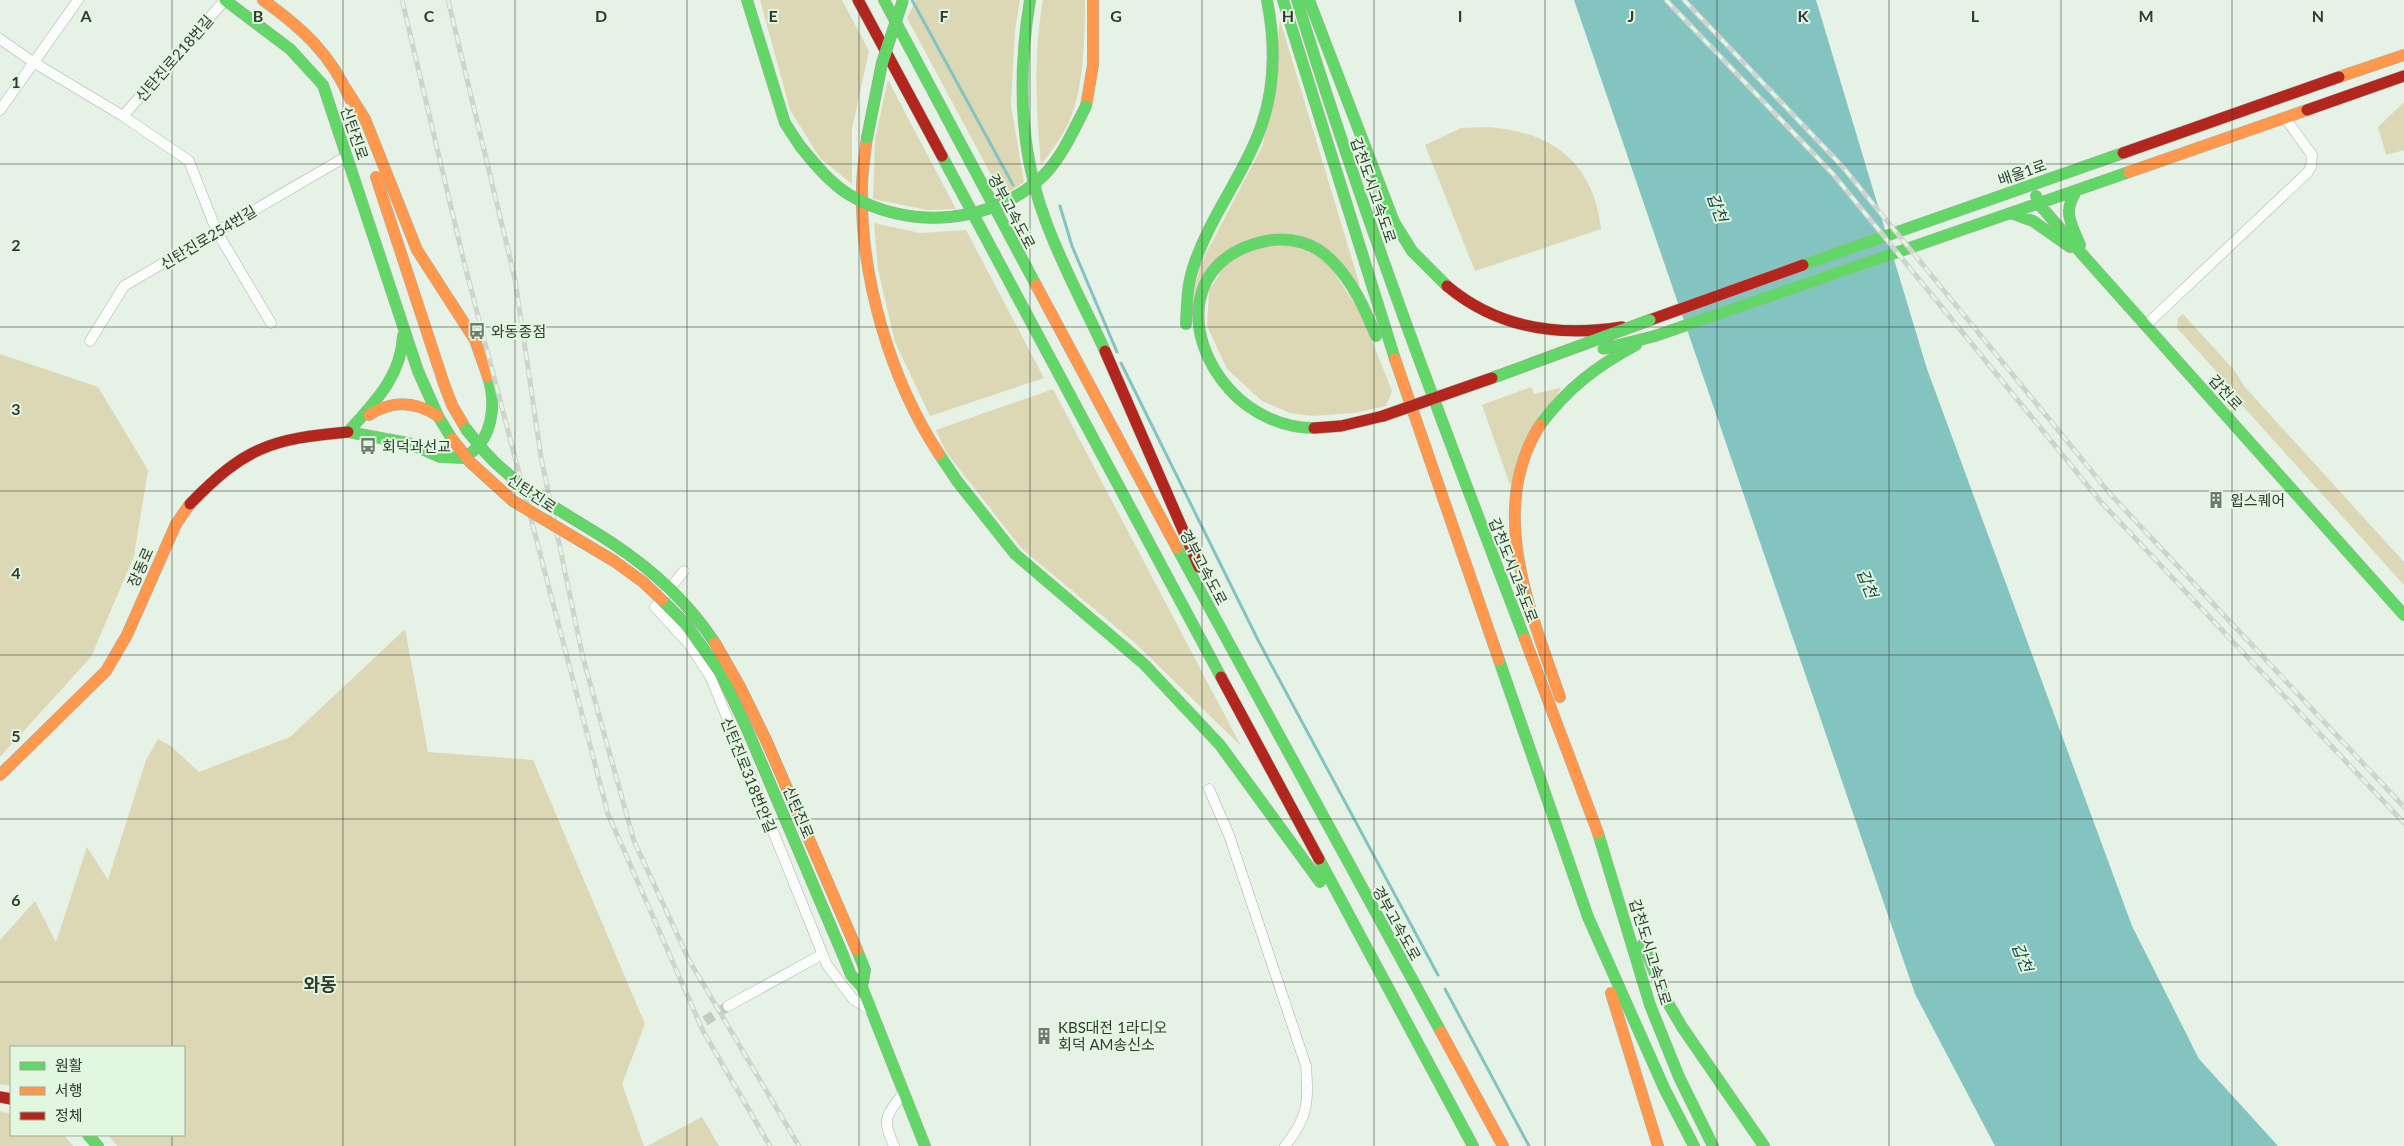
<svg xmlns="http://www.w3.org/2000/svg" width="2404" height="1146" viewBox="0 0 2404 1146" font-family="Lato,'Noto Sans KR',sans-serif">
  <rect width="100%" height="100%" fill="#e6f2e5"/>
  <path fill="#dcd8b5" d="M760,0H842L869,51L852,129V184L820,158L790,110Z
    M916,0H1020L1015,30L1011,105L1024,182L1003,197L907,18Z
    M1043,0H1085C1085,37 1084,93 1067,126C1060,140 1050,152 1041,165C1036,108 1033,57 1043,0Z
    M1280,20L1360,286L1312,243L1239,246L1192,300L1200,265L1263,145Z
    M888,80L956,209L927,210L873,199L875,139Z
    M2404,102V150L2386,155L2378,127Z
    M1487,127C1552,131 1594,163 1601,229L1475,271L1425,145L1461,128Z
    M874,223L920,233L966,230L1044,378L930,416L895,342L878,269Z
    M1256,245H1293L1325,259L1361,313L1392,391L1386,406L1355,413L1312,416L1290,413L1262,401L1227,369L1207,326L1209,291L1227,262Z
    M2183,314L2235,371L2244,386L2404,562V585L2232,394L2225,381L2177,328L2178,318Z
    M0,354L98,387L148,470L134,556L91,657L0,757Z
    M1531,387L1534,394L1561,388L1510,485L1482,405Z
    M1053,389L1241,746L1134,642L1022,549L946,452L936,430Z
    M405,629L428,752L533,760L645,1024L622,1084L644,1146H117L108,1135H184V1047H11V1086L0,1084V940L35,901L56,942L87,847L108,880L146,760L158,739L171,746L199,772L290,737Z
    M0,1111L11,1114V1135H64L73,1146H0Z
    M702,1117L719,1146H647Z"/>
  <path fill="#84c4c0" d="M1574,0H1816L1927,369L2132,926L2199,1059L2278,1146H1995L1915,994Z"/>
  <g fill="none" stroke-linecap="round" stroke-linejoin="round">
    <path stroke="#84c4c0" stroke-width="3" d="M912,0L1013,185
      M1060,206L1072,246L1117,352
      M1121,363L1258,640L1438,975
      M1445,989L1529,1146"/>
    <path stroke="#c2cdc1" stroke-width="10" stroke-dasharray="10 5" stroke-linecap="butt" d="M705,1021L728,1006"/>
    <g stroke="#aab2a8" stroke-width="11">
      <path id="street" d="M0,39L33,62L123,116L189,161L217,232L271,323
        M0,110L78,0
        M123,116L225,0
        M2146,325L2308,172L2311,167L2312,155L2285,118
        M90,341L124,286L347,156
        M684,571L655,607L689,644L711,678L827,965L853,999L870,1010
        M1209,789L1229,835L1306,1066C1309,1101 1308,1118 1285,1146
        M728,1006L821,955
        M894,1146C882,1118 885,1118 903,1093"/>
    </g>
    <g stroke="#aab2a8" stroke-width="12">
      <path id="fast" d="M225,0L290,49L323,85L418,371L438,416L452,439
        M747,0L785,123L800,146
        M884,0L1036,285
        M1030,0C1018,72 1019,149 1045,219C1061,264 1085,307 1105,351
        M1283,0L1395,359
        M1297,0C1363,217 1444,428 1525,639
        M1309,0L1394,222L1412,251L1447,286
        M942,156L1221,677
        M2077,190C2062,212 2071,223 2080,245
        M2036,196L2039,204L2082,254L2404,615
        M2011,213L2033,221L2070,247
        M1803,265L2123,153
        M1186,324C1187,305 1187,286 1193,268C1209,217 1245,174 1262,124C1276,83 1275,41 1267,0
        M1655,336L2129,172
        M1540,425C1568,388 1595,367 1636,345
        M1314,428C1282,428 1251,413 1230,390C1181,336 1186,257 1266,241C1290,236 1315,243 1332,261C1353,282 1365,309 1376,336
        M348,432L408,443L440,457L464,458C469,454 476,450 479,445C494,427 495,398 488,377
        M348,432C374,403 401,377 403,336
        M939,454L957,481L1015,554L1144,664L1220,745L1320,882
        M1177,548L1441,1032
        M1499,660L1588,917L1665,1090L1694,1146
        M1598,833L1650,1005L1679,1077L1713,1146
        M1319,859L1473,1146
        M1643,944L1664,996L1682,1027L1764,1146
        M857,950L865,970L862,987
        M843,955L851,975L862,987L925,1146
        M88,1135L98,1146"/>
    </g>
    <g stroke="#aab2a8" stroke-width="12">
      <path id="slow" d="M263,0C301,27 332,55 350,99
        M2339,77L2404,55
        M346,89L365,119L417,250L475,340L488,377
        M1086,106L1093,65V0
        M867,138C865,154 862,171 862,187C860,277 890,379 939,454
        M2129,172L2307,110
        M376,177L444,384L452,405L466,429
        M1036,285L1177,548
        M1395,359L1499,660
        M369,415C392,400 415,401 438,416
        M1540,425C1486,510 1531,612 1560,697
        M1525,639L1598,833
        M0,775L106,671L127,635L176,524L190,504
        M1611,993L1658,1146
        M1441,1032L1503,1146"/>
    </g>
    <g stroke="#aab2a8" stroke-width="12">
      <path id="jam" d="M858,0L942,156
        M2307,110L2404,76
        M2123,153L2339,77
        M1447,286C1497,328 1559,337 1622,327
        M1650,320L1803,265
        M1105,351L1199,567
        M1314,428L1341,426L1383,416
        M190,504C245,447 271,439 348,432
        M1221,677L1319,859
        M0,1097L11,1099"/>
    </g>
    <use href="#street" stroke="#fbfdfb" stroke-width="10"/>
    <use href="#fast" stroke="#63d668" stroke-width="11"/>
    <use href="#slow" stroke="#ff974d" stroke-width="11"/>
    <use href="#jam" stroke="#b3261e" stroke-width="11"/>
    <g stroke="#cfd3cf" stroke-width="5">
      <path id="rail" d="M402,0L464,262L608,814L703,1031L770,1146
        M448,0L515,279L541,457L583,658L634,841L689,960L799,1146
        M1666,0L1833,174L2101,502L2404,823
        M1684,0L1842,166L2112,496L2404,807"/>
    </g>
    <use href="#rail" stroke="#e1f7e0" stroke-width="3" stroke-dasharray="9" stroke-linecap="butt"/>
    <g stroke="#9ca491" stroke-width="12" stroke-linecap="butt">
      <path id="fast-bridge" d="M867,138L882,63L903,0
        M800,146C814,163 829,182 848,194C908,231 994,225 1045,174C1063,155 1074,129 1086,106
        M1603,349L1655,336
        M1492,378L1650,320
        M466,429C477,442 486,455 499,466C532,497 574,518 612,543C653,570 688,602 715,643
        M662,600L686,624L720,672L747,729L843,955"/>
    </g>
    <g stroke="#9ca491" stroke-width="12" stroke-linecap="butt">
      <path id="slow-bridge" d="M452,439L470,462L513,501L614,561L643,582L662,600
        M715,643L740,687L766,740L857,950"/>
    </g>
    <g stroke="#9ca491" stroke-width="12" stroke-linecap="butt">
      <path id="jam-bridge" d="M1383,416L1492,378"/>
    </g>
    <use href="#fast-bridge" stroke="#63d668" stroke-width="11"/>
    <use href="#slow-bridge" stroke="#ff974d" stroke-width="11"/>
    <use href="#jam-bridge" stroke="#b3261e" stroke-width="11"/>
  </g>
  <path fill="none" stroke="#323a31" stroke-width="1" stroke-opacity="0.55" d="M172,0V1047M343,0V1146M515,0V1146M687,0V1146M859,0V1146M1030,0V1146M1202,0V1146M1374,0V1146M1545,0V1146M1717,0V1146M1889,0V1146M2061,0V1146M2232,0V1146M0,164H2404M0,327H2404M0,491H2404M0,655H2404M0,819H2404M0,982H2404M172,1135V1146"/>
  <defs>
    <g id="bus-bare" transform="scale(1.35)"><path d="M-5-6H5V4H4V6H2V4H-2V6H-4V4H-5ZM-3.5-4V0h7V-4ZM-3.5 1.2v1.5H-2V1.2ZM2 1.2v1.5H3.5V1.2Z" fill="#717a70" stroke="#e1f7e0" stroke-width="2.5" paint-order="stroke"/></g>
    <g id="building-bare" transform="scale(1.35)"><path d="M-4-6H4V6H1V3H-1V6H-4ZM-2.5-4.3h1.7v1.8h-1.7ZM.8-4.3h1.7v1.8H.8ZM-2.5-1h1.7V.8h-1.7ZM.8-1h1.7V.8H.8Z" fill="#717a70" stroke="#e1f7e0" stroke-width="2.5" paint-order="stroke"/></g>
  </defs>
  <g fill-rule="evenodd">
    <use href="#bus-bare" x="477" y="331"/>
    <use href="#bus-bare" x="368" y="446"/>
    <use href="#building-bare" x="2216" y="500"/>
    <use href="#building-bare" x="1044" y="1036"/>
  </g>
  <g text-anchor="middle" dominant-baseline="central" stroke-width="4" stroke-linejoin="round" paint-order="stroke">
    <g font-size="15" fill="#323a31" stroke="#e1f7e0">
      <text transform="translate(174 58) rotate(-49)">신탄진로218번길</text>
      <text transform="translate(355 133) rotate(71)">신탄진로</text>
      <text transform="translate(2022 172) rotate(-19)">배울1로</text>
      <text transform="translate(1374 190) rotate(71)">갑천도시고속도로</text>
      <text transform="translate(1012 211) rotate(62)">경부고속도로</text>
      <text transform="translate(208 237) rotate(-31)">신탄진로254번길</text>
      <text transform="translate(2226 392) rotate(48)">갑천로</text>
      <text transform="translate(532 493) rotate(34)">신탄진로</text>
      <text transform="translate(140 567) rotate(-66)">장동로</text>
      <text transform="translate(1204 567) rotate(62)">경부고속도로</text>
      <text transform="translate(1514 570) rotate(69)">갑천도시고속도로</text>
      <text transform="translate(749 775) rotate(68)">신탄진로318번안길</text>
      <text transform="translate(799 812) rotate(67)">신탄진로</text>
      <text transform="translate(1397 923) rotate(61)">경부고속도로</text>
      <text transform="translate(1651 952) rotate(73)">갑천도시고속도로</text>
    </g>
    <g font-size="15" fill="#323a31" stroke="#e1f7e0" text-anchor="start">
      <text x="491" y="331">와동종점</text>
      <text x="382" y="446">회덕과선교</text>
      <text x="2230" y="500">윕스퀘어</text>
      <text x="1058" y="1027">KBS대전 1라디오<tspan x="1058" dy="17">회덕 AM송신소</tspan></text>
    </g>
    <g font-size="16" font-style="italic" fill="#163f3f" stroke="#e1f7e0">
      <text transform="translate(1718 207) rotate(70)">갑천</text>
      <text transform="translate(1868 583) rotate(68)">갑천</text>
      <text transform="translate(2023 957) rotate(68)">갑천</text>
    </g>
    <g font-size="18" font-weight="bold" fill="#323a31" stroke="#e1f7e0">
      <text x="320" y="984">와동</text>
    </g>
  </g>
  <g font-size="16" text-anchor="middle" font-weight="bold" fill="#323a31" stroke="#e1f7e0" stroke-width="4" stroke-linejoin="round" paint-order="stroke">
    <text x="86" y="22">A</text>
    <text x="258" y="22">B</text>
    <text x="429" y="22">C</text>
    <text x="601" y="22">D</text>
    <text x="773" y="22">E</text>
    <text x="944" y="22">F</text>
    <text x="1116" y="22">G</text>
    <text x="1288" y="22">H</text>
    <text x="1460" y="22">I</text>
    <text x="1631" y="22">J</text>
    <text x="1803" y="22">K</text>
    <text x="1975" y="22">L</text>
    <text x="2146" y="22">M</text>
    <text x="2318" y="22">N</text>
    <text x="16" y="88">1</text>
    <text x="16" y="251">2</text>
    <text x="16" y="415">3</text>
    <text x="16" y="579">4</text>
    <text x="16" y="742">5</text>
    <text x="16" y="906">6</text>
  </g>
  <rect x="10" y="1046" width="175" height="90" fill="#e1f7e0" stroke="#9bab9a"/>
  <rect x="20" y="1062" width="25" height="8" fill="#63d668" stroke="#9bab9a"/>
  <text x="55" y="1071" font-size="15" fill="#323a31">원활</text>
  <rect x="20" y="1087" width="25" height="8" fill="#ff974d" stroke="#9bab9a"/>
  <text x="55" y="1096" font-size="15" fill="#323a31">서행</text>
  <rect x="20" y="1112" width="25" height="8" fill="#b3261e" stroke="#9bab9a"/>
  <text x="55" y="1121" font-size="15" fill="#323a31">정체</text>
</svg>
